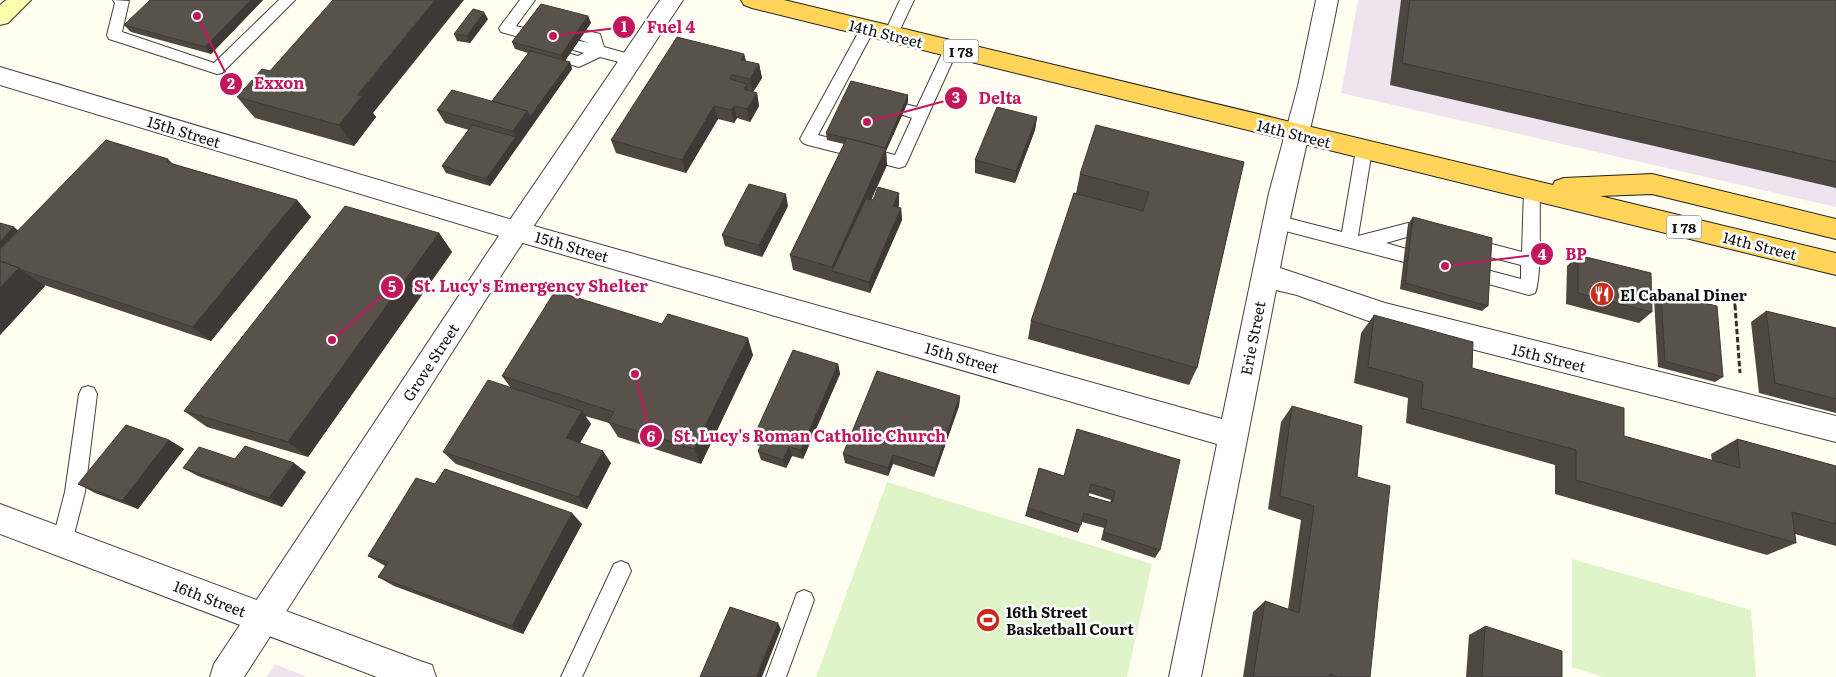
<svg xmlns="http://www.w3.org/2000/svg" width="1836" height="677" viewBox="0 0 1836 677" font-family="Literata,serif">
  <rect width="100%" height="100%" fill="#fffef1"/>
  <path fill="#eee3ee" d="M1358,0H1836V207L1341,93Z
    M275,664L307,677H267Z"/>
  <path fill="#dff4c9" d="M887,482L1152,564L1127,677H816Z
    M1572,559L1751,610L1756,677H1603L1572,667Z"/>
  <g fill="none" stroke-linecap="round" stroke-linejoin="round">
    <g stroke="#424242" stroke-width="2">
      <path id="service" d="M113,0L129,1L122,32L214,63L279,0H295L222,73L217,74L109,39L107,35L115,3Z
        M520,0H535L516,26L532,30L534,34L532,38L527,39L501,32L499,28Z
        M900,0H914L896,38H886L884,34Z
        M868,23L875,28L818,135L895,155L912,118L900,114L897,110L900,106L905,104L917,107L946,45H956L958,49L907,162L905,166L899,168L808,145L803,143L800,139L863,24Z
        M583,30L600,34L604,47L636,56L638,60L636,64L631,65L600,57L579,67L562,62L560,58L562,54L567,53L578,56L584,53L570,49L568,45L570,41L575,40L589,43L578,39L576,35Z
        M1364,144L1370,146L1372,150L1358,236L1408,223L1414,225L1416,230L1414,235L1386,243L1410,250L1412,255L1410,260L1404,262L1270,227L1268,222L1270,217L1276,215L1342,232L1356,150L1358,146Z
        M1532,183L1538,185L1540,189C1539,210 1542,279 1535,293L1529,295L1481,282L1479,277L1481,272L1487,270L1521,279V265L1482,255L1480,250L1482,245L1488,243L1522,252L1524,189L1526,185Z
        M88,386L94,388L97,394L85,492L72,542L69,549L62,551L55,549L52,542L65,492L79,394L82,388Z
        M621,561L628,564L631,571L582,677H561L614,564Z
        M804,590L811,593L814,600L786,677H766L797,593Z"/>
    </g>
    <g stroke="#424242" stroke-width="2">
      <path id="minor" d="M1316,0H1338C1321,90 1297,178 1280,268L1385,303L1836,416V442L1385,327L1297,295L1276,290L1201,677H1169L1217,444L516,241L0,85V67L516,221L1222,419L1269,193L1298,86Z
        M0,504L420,661L432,665L436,677H377L0,534Z"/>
    </g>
    <g stroke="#424242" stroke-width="2">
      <path id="tertiary" d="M660,0H683L506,268L244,677H210L214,664L488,252Z"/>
    </g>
    <g stroke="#313131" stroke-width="2">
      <path id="secondary" d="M6,0H31L8,23L0,25V5Z"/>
    </g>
    <g stroke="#202020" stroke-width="2">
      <path id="trunk" d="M741,0H784L1553,185L1555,181L1564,178L1652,174L1836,219V239L1652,194L1600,196L1836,253V275L752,8L744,5Z"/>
    </g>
    <path stroke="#313131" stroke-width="2.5" stroke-dasharray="4.5 2.5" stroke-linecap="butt" d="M1734,296L1735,306"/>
    <path stroke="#313131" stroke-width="3" stroke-dasharray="5.5 2.5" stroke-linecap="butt" d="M1735,305L1740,373"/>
    <use href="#service" fill="#fff" fill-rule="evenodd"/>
    <use href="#minor" fill="#fff" fill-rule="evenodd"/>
    <use href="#tertiary" fill="#fff" fill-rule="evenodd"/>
    <use href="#secondary" fill="#fdffac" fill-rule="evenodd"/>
    <use href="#trunk" fill="#ffd458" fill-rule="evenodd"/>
  </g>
  <path fill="#4d4740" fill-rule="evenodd" d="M263,0L211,54L131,32L124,25Z
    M1401,0H1836V188L1390,85Z
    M588,16L591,23L565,61L570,62L572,69L490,186L446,173L442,166L469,130L445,123L437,110L492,101L528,53L515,49L512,42Z
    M488,19L470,43L457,41L454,34Z
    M744,54L746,61L759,64L762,78L753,92L757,93L759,106L750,122L737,118L734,123L718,119L686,173L616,153L611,140Z
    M237,97L373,113L376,117L354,146L255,118Z
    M908,102L886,151L887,165L871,200L899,193V205L898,208H901L902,220L870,293L793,270L790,255L844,144L827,140L826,133Z
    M1037,117L1035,130L1015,183L975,173V160Z
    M168,159L173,164L297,200L311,217L211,341L44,285L45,286L0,335V223L18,231Z
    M1244,162L1197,368L1189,385L1028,339L1031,321L1076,193L1080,174Z
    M788,206L762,257L725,246L722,235Z
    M1413,217L1488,306L1482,311L1400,289L1408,224Z
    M439,233L452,252L308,457L207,427L184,411Z
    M1578,255L1652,312L1639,323L1566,304L1567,266Z
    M1661,293L1723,377L1715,382L1658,367L1654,299Z
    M1766,311L1836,328V413L1759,393L1751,322Z
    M1374,315L1472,368L1624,436L1712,461L1711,454L1737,439L1836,466V546L1795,534L1796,543L1767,555L1555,494V465L1406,423L1408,398L1354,383L1361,333Z
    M662,324L753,355L701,464L618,437L609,423L585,416L591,424L580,443L611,463L587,509L456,464L443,452L511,388L502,376Z
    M838,364L840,374L803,459L792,456L786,468L761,460L758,451L760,446L757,445L754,436Z
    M960,396L959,406L934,477L893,464L888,476L845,463L843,454Z
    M1292,406L1357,477L1370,677H1243L1253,612L1265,601L1288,609L1301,520L1268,509L1281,422Z
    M1077,429L1160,550L1155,558L1101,540L1104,528L1082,522L1078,533L1025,516L1039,468L1064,476ZM1089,493L1111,500L1110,502L1088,496Z
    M169,440L184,449L138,509L95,493L78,484Z
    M235,459L306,472L282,507L198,476L183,468Z
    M435,484L582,524L523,634L394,586L378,577L385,566L368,556Z
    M1485,626L1562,677H1466L1469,635Z"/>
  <path fill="#3e3934" d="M251,0H263L211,54L205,47Z
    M435,0H464L373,113L376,117L354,146L339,125L357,95Z
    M484,12L488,19L470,43L467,36Z
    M588,16L591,23L564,62L561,55Z
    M744,54L747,67L741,60Z
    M570,62L572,69L490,186L486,179L516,137L513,131L527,111Z
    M759,64L762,78L753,92L750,79Z
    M747,84L749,97L744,89Z
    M757,93L759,106L750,122L747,109Z
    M908,95V102L886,151L887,165L838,273L832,271V267Z
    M714,106L718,119L686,173L682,160Z
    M734,106L737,118L734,123L731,110Z
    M1037,117L1035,130L1015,183L1016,171Z
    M899,193V205L894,218L893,206Z
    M786,194L788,206L762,257L759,245Z
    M297,200L311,217L211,341L193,327Z
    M901,208L902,220L870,293L869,282Z
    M14,227L39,247L19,268L45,286L0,335V242Z
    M439,233L452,252L308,457L288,442Z
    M748,338L753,355L701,464L694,449Z
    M838,364L840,374L803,459L801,450Z
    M960,396L959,406L934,477L935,468Z
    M582,411L591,424L575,451L566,438Z
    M169,440L184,449L138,509L122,501Z
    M789,447L792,456L786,468L783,460Z
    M603,451L611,463L587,509L578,497Z
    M893,455V464L888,476V468Z
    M294,463L306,472L282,507L269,498Z
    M572,513L582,524L523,634L512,626Z
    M778,623L781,629L762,677H756Z"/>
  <path fill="#59524a" stroke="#3e3934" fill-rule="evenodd" d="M150,0H251L205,47L124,25Z
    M333,0H435L357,95L362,96L339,125L237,97L262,69L270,71Z
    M1410,0H1836V162L1402,63Z
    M541,4L588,16L561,55L512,42Z
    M473,9L484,12L467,36L454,34Z
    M677,37L744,54L741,60L759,64L750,79L732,75L730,79L747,84L744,89L757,93L747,109L734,106L731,110L714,106L682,160L611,140Z
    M530,51L570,62L530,117L527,111L492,101Z
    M851,81L908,95L885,148L826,133Z
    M452,90L527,111L513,131L437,110Z
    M997,107L1037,117L1016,171L975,160Z
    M472,125L516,137L486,179L442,166Z
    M1096,125L1244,162L1197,368L1031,321L1074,193L1143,211L1149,192L1080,174Z
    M847,138L886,148L832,267L790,255Z
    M106,140L168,159L166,162L297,200L193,327L22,270L19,268L0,261V249Z
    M749,184L786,194L759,245L722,235Z
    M878,187L899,193L893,206L901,208L869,282L832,271L866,199L873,200Z
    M345,206L439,233L288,442L184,411Z
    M1413,217L1492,238L1488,306L1405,283Z
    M0,223L14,227L0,242Z
    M1578,255L1651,273L1652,312L1578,293Z
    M0,261L19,268L0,288Z
    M555,291L662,324L668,314L748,338L694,449L608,422L614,412L502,376Z
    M1661,293L1717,306L1723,377L1665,361Z
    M1766,311L1836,328V399L1775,383Z
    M1374,315L1473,342L1472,368L1624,408V436L1740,468L1737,439L1836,466V524L1792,512L1796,543L1576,480V450L1421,408L1423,382L1368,367Z
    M793,350L838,364L801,450L789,447L783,460L758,451L764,439L754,436Z
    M877,371L960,396L935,468L893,455L888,468L843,454Z
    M488,380L582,411L566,438L603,451L578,497L443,452Z
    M1292,406L1362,426L1357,477L1390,486L1370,677H1337L1330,674L1329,677H1253L1265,601L1299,613L1314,506L1280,496Z
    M126,425L169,440L122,501L78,484Z
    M1077,429L1180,460L1160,550L1104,532L1107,520L1084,513L1081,525L1028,508L1039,468L1064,476ZM1091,484L1115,491L1112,503L1088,496Z
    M245,446L294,463L269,498L183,468L199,447L235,459Z
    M445,469L572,513L512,626L378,577L388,562L368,556L416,478L435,484Z
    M730,607L778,623L756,677H700Z
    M1485,626L1562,651V677H1482Z"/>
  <defs>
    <g id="restaurant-disc" transform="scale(1.25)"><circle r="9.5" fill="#cc2a19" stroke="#fff"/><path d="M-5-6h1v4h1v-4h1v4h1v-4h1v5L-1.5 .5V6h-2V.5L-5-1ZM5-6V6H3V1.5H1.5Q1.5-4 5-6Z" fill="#fff"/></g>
    <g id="stadium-disc" transform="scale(1.25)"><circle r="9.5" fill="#cc2a19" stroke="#fff"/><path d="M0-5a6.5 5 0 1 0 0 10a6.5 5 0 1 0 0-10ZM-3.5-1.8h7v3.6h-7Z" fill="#fff"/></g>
  </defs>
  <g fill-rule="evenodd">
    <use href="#restaurant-disc" x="1602" y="294"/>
    <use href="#stadium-disc" x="988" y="620"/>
  </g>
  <g text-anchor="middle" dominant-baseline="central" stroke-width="5" stroke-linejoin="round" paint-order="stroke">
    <g fill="#fff" stroke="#575757" stroke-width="1">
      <rect x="943.5" y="39.5" width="35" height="23" rx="4"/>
      <rect x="1666.5" y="215.5" width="35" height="23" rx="4"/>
    </g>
    <g font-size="14" font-weight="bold" fill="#0f0f0f">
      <text x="961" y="51">I 78</text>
      <text x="1684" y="227">I 78</text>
    </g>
    <g font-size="15" fill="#0f0f0f" stroke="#fff">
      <text transform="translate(886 33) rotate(14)">14th Street</text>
      <text transform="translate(184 131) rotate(17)">15th Street</text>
      <text transform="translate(1294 133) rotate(14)">14th Street</text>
      <text transform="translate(1760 245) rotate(14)">14th Street</text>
      <text transform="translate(572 246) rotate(16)">15th Street</text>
      <text transform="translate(1252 338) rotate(-79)">Erie Street</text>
      <text transform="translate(962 357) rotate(16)">15th Street</text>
      <text transform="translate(1549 357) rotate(14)">15th Street</text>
      <text transform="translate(430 362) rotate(-57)">Grove Street</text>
      <text transform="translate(210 598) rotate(21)">16th Street</text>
    </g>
    <g font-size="15" font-weight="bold" fill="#0f0f0f" stroke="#fff" text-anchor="start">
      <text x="1620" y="294">El Cabanal Diner</text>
      <text x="1006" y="611">16th Street<tspan x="1006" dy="17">Basketball Court</tspan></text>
    </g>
  </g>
  <path fill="none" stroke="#c2185b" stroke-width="2" d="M553 36L624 27M197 16L231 84M867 122L956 98M1445 266L1542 254M332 340L392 287M635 374L651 436"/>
  <g fill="#c2185b" stroke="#fff" stroke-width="2">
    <circle cx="553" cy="36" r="5"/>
    <circle cx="197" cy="16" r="5"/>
    <circle cx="867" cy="122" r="5"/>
    <circle cx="1445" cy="266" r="5"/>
    <circle cx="332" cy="340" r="5"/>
    <circle cx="635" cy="374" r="5"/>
    <circle cx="624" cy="27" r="12"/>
    <circle cx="231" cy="84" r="12"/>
    <circle cx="956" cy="98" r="12"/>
    <circle cx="1542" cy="254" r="12"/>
    <circle cx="392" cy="287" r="12"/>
    <circle cx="651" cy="436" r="12"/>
  </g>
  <g font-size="15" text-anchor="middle" font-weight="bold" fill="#fff">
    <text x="624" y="32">1</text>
    <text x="231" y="89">2</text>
    <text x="956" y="103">3</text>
    <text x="1542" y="260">4</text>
    <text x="392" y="292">5</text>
    <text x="651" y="442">6</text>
  </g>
  <g font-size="16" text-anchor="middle" font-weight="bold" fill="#c2185b" stroke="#fff" stroke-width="5" stroke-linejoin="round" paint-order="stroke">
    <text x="671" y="33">Fuel 4</text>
    <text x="279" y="89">Exxon</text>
    <text x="1000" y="104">Delta</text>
    <text x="1576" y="260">BP</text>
    <text x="531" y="292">St. Lucy's Emergency Shelter</text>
    <text x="810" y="442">St. Lucy's Roman Catholic Church</text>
  </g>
</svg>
